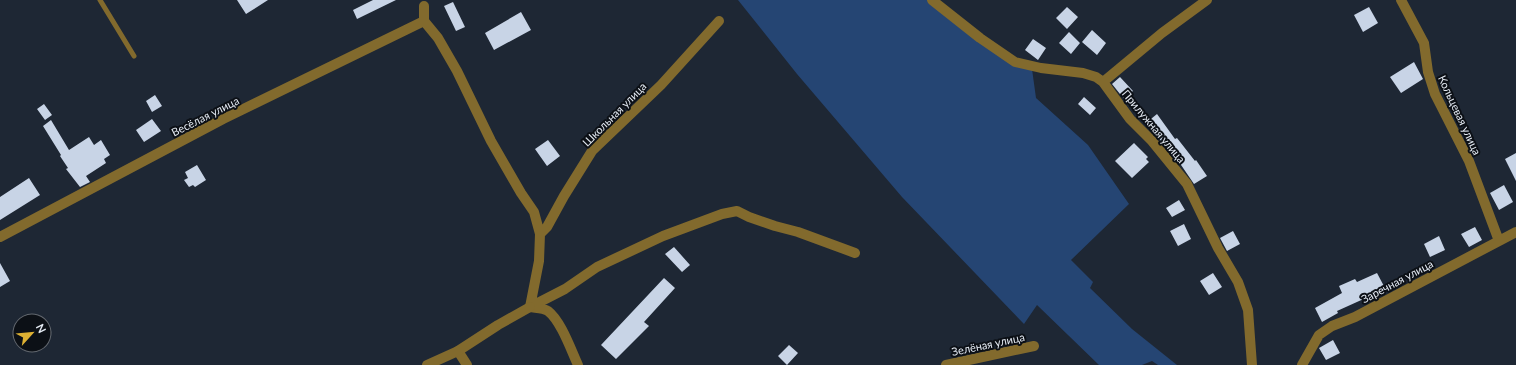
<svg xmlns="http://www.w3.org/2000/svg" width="1516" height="365" viewBox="0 0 1516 365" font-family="Lato,sans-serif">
  <rect width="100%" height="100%" fill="#1e2734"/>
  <path fill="#254573" d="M738,0H929L1032,69L1036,98L1088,145L1129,204L1071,260L1093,282L1090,288L1132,329L1177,365H1158L1152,361L1142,365H1099L1037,305L1024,324L902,197L797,74Z"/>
  <path fill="#c8d4e6" d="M237,0H268L246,14Z
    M373,0H396L357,19L353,10Z
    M453,2L465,27L456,31L444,6Z
    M1067,7L1078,17L1067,29L1056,18Z
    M1369,7L1378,23L1363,32L1354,15Z
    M521,12L531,30L494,50L485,33Z
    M1092,30L1106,43L1097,55L1082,42Z
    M1069,32L1080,43L1071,54L1059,43Z
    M1033,39L1046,48L1038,60L1025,50Z
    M1414,62L1423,79L1401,93L1390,77Z
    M1120,77L1133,91L1124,99L1112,84Z
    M155,95L162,106L152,112L146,101Z
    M1084,97L1096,108L1090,115L1078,104Z
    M44,104L52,115L45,120L37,109Z
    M1157,114L1175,139L1177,138L1195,161L1196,160L1207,176L1194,184L1179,162L1146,123Z
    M152,119L161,131L144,142L136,130Z
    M51,120L69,150L89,137L94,145L101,140L110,155L104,159L106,163L86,176L90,182L80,187L66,169L68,168L60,156L61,155L43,126Z
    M548,140L560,156L547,166L535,149Z
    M1134,143L1148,157L1146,159L1149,162L1132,178L1115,161Z
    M1516,153V181L1505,159Z
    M197,165L206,180L195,187L193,185L189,187L184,180L188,178L185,172Z
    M29,178L40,195L0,220V197Z
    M1504,185L1513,202L1499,210L1490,193Z
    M1179,200L1185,210L1172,217L1166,208Z
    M1184,224L1191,239L1178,246L1170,231Z
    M1475,227L1482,240L1469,247L1461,234Z
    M1233,231L1240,244L1227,251L1220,238Z
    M1439,236L1445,250L1430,257L1424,244Z
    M674,247L690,265L682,272L665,254Z
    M0,263L10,281L0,287Z
    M1213,273L1222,287L1209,295L1200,281Z
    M1377,273L1386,290L1369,299L1368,297L1337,311L1338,313L1322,322L1315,308L1342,293L1339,286L1355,279L1357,282Z
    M664,278L675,288L644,322L649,326L616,359L601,345Z
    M1333,340L1340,353L1326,360L1319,348Z
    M789,345L798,353L787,365L778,356Z"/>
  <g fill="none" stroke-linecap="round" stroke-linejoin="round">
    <path stroke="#826a2d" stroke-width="5" d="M100,0L134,56"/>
    <path stroke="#826a2d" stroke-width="10" d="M932,0L980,38L1015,62L1041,68L1083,73L1096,77L1103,82L1130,119L1152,141L1187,184L1218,248L1238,282L1248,310L1252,365
      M1401,0L1424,43L1428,72L1435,94L1469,161L1499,241
      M424,6V21L438,38L457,71L491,141L521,193L534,212L540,234L539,261L530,307L565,289L597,267L663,236L722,214L737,211L749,217L775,226L798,232L855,253
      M1103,82L1162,33L1207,0
      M540,234L547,227L564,196L592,151L661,85L719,21
      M0,237L223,119L424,21
      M530,307C535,308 544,308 548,311C561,321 571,350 578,365
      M458,351L467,365
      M946,365L1034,346
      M1302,365L1319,335L1332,326L1355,317L1516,232"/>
    <path stroke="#826a2d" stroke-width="10" d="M427,365L458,351L498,325L530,307"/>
  </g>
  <g text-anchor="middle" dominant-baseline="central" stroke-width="4" stroke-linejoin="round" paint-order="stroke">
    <g font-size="11" fill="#e5ebf4" stroke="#0c1016">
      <text transform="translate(614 114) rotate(-45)">Школьная улица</text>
      <text transform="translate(1460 115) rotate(65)">Кольцевая улица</text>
      <text transform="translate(205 116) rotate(-27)">Весёлая улица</text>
      <text transform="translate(1154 126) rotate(50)">Прилужная улица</text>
      <text transform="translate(1397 281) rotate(-28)">Заречная улица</text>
      <text transform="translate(988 344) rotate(-12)">Зелёная улица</text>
    </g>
  </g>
  <g transform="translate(32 333) rotate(63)"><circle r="19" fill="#0c1016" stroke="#63686f"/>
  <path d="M0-3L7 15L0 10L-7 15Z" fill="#deb133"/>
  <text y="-6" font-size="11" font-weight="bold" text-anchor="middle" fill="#e5ebf4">N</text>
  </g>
</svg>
